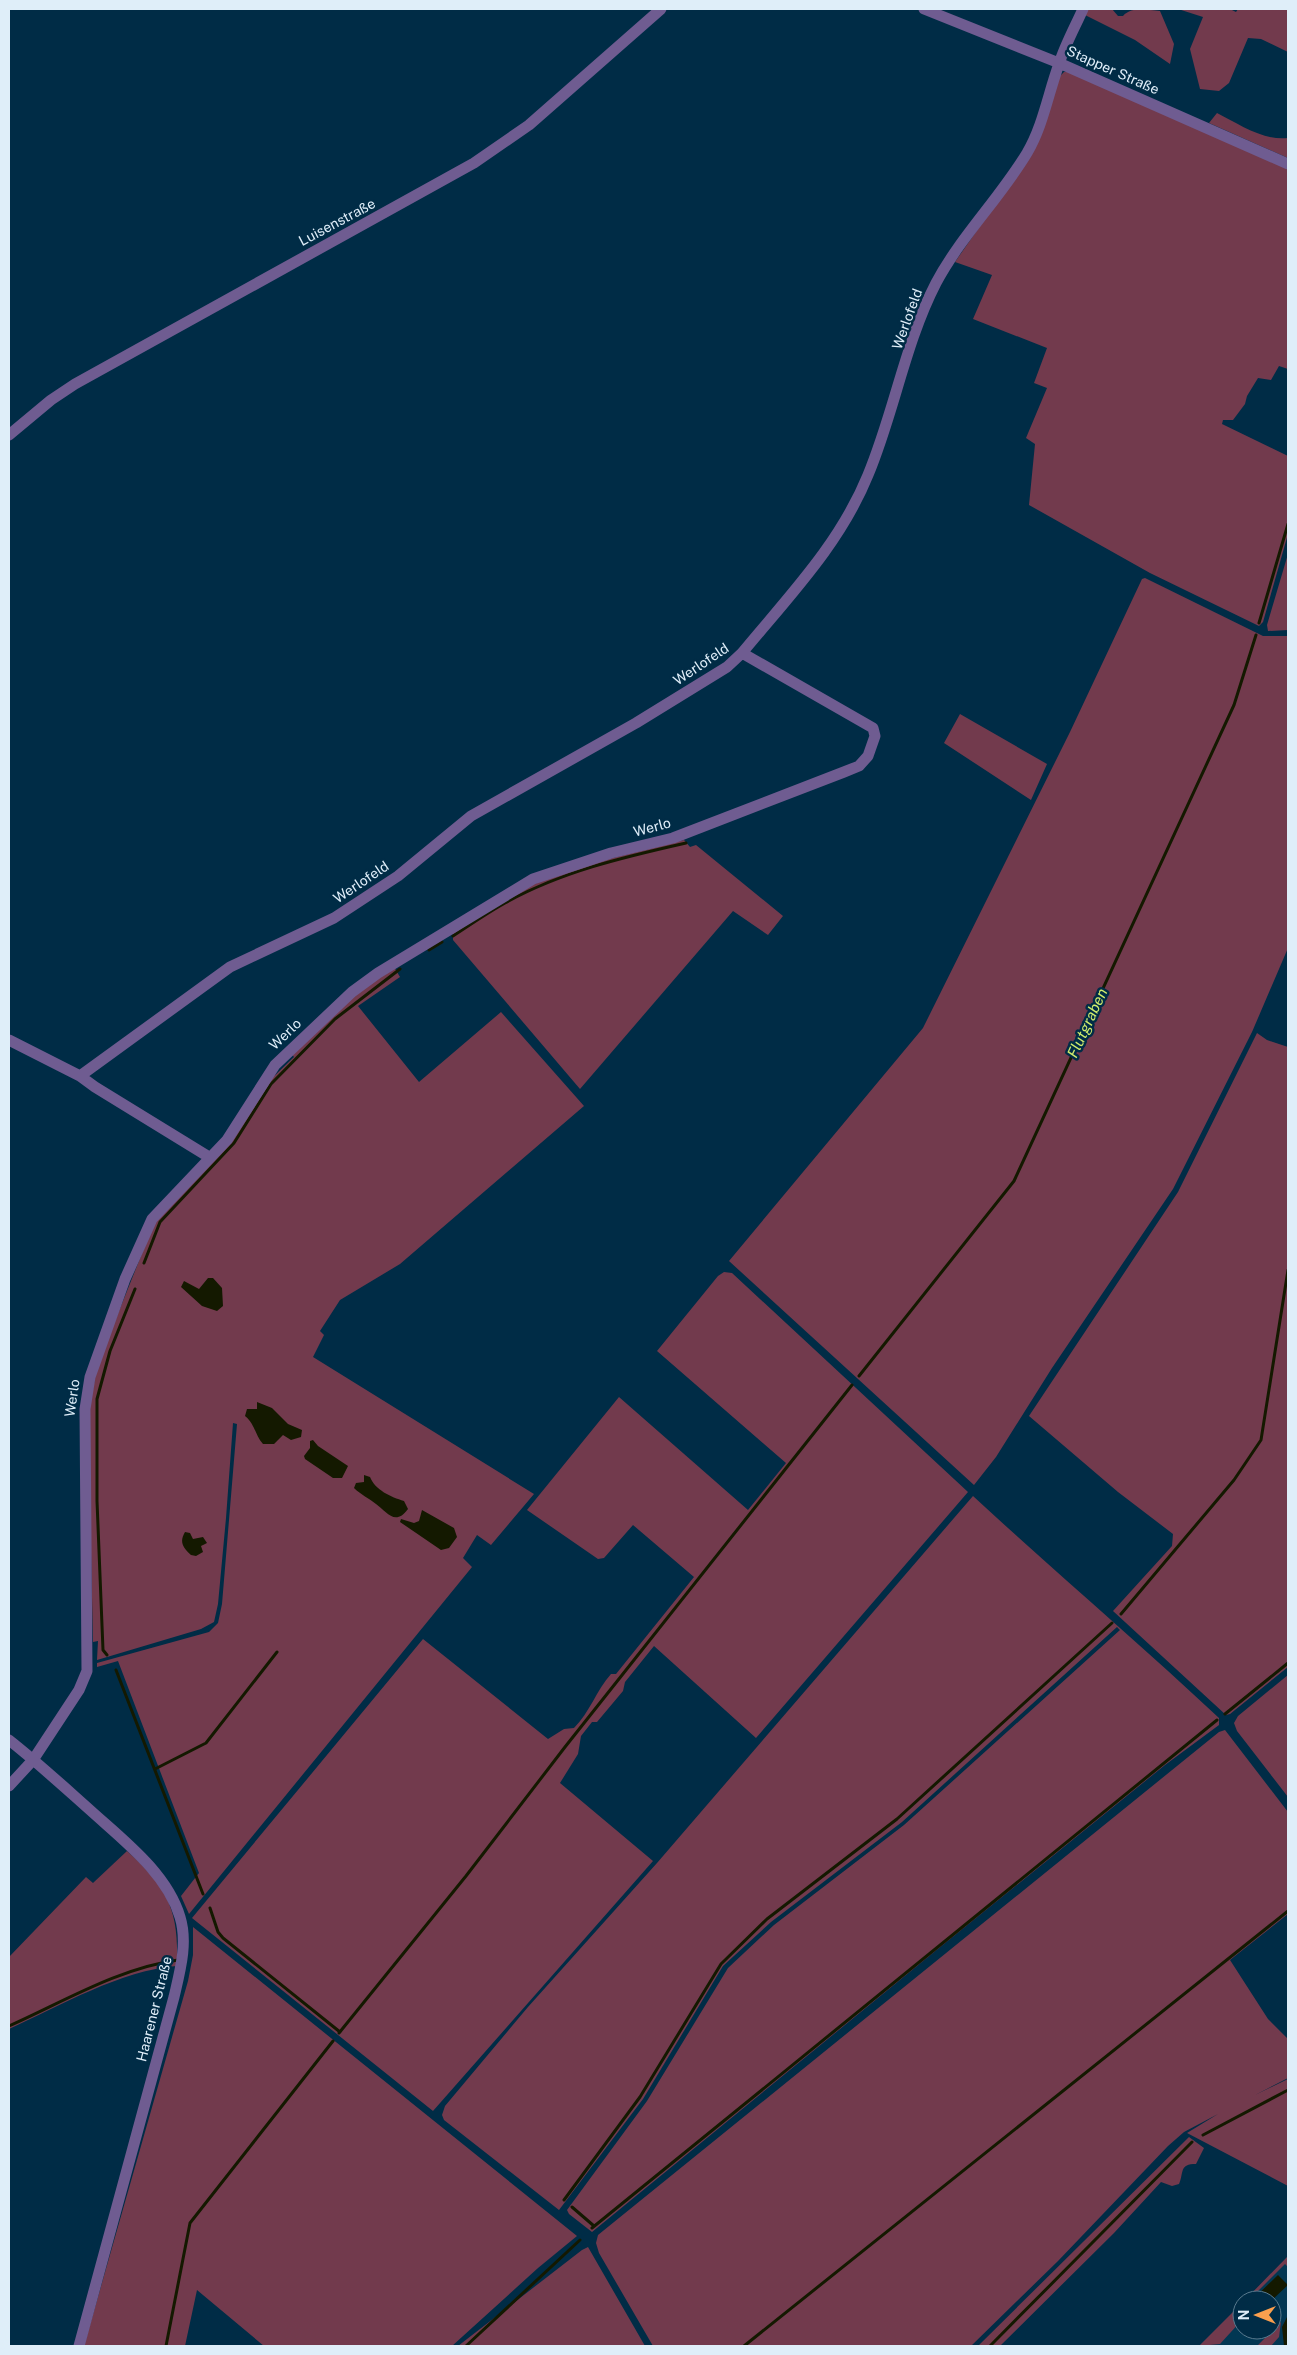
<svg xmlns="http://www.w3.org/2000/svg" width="1297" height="2355" viewBox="0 0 1297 2355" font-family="'Public Sans',sans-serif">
  <rect width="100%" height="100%" fill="#002c46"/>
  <path fill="#023753" d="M1288,2256V2346H1199L1242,2303V2330H1272V2300H1245Z"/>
  <path fill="#723a4d" d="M1088,9H1112L1118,16H1123C1132,6 1148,10 1160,11L1174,44L1170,64L1135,40L1085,15Z
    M1178,9H1230L1236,12L1238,9H1288V52L1261,39L1248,38L1229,83L1219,91L1200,89L1190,49L1203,17Z
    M1064,72H1069L1288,169V369L1279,366L1271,380L1258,378L1247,396L1245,404L1233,420H1223L1222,424L1288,456V534L1263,622L1259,626L1150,573L1029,505L1035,444L1026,438L1047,388L1034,383L1047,348L973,319L992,275L955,262L1015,176L1057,79Z
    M1217,113C1239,124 1263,141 1288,138V158L1209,123Z
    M1288,554V630L1268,631L1267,625Z
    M1145,578L1263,636H1288V948L1252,1032L1173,1189L1052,1368L996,1457L974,1485L729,1261L923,1028L1070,732L1142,579Z
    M960,714L1047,764L1031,800L944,743Z
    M684,840L690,847L696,845L783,916L768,935L733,911L580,1089L453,940V932C472,920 491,906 511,895C565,867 626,855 684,840Z
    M394,967L400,977L358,1006L419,1082L501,1012L584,1106L400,1264L340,1300L320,1331L324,1335L313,1357L534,1494L491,1545L477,1535L463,1558L472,1567L189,1914L181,1896L199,1873L118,1661L97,1667V1663L209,1632L218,1623L222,1604L237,1424L233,1423L226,1518L218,1604L214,1622L201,1629L97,1660L98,1641L93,1642L88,1418L97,1366L155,1221L267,1083L294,1057L291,1053L351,998Z
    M1257,1033L1267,1040L1288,1047V1667L1230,1714L1226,1715L1113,1611L1172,1546L1173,1534L1118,1492L1029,1416L1178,1192Z
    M724,1272L732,1273L968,1492L756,1738L654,1646L625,1682L623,1691L597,1722H592L581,1736L578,1754L560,1783L653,1861L433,2111L192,1918L423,1639L548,1739L564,1729L574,1728C590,1712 596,1691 611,1674H616L694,1577L633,1525L604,1558L598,1559L527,1510L619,1397L748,1510L786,1463L657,1351L718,1276Z
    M973,1496C1054,1571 1138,1642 1219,1718V1725L1165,1765L939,1948L592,2232L569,2214L567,2210L647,2101L728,1968L774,1925L904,1825L1120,1630L1117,1627L902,1822L771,1922L723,1966L643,2099L559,2210L444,2120L442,2115L445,2106L528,2007L657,1863Z
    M1288,1675V1797L1237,1731L1234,1723L1238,1716Z
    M1225,1730L1288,1812V1914L1230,1960L1268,2019L1288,2039V2078L1255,2095L1288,2079V2186L1187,2133L1218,2114L1184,2132L1168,2146L1058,2261L971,2346H653L599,2253L596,2243L598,2235L1219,1732Z
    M127,1851C168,1888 179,1910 177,1966C121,1970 60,2006 9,2029V1957L86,1877L93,1883Z
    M193,1927L577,2236L538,2268L452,2346H264L197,2290L185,2346H84L188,1981L193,1955Z
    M1189,2137L1204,2148L1196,2164C1179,2164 1184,2172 1179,2184L1172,2186L1161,2182L1114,2233L1000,2346H978Z
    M588,2247L645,2346H458L582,2250Z
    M1288,2256V2267L1285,2264L1249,2300H1245Z
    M1242,2303V2307L1235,2314L1241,2321L1220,2344L1199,2346Z
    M1281,2322L1279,2337L1271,2346H1257Z"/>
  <path fill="#141900" d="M208,1278H213L222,1288L223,1306L217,1311L202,1306L181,1287L184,1281L199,1289Z
    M257,1402L272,1408L288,1424L302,1430L301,1437L291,1440L283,1435L274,1444H263C255,1435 255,1424 245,1416L247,1409H257Z
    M313,1440L318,1446L348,1466L342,1478H333L305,1459L304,1456L310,1448V1441Z
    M364,1475L370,1477C375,1490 391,1497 404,1501L408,1509C395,1527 386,1511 376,1504C369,1498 361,1495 354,1488L356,1483L364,1482Z
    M422,1510L454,1528L457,1537L449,1548L441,1550L400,1522L401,1519L414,1523L419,1521Z
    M185,1532L190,1533L193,1539L203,1537L207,1543L201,1546L203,1552L196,1556L191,1555C183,1548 179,1542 185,1532Z
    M1278,2275L1288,2285L1272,2300H1252Z
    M1288,2315V2346H1284L1282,2327Z"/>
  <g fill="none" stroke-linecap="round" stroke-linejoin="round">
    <path stroke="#141900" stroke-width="3" d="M1259,623L1288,524
      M453,936C470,925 487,913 505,903C560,872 624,857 686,843
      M429,950L442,942
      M144,1263L160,1222L234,1143L271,1084L335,1019L400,969
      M859,1376L1014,1181L1234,705L1256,635
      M1121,1614L1234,1480L1261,1440L1288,1270
      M107,1655L103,1650L97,1501V1399L110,1351L135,1289
      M116,1670L203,1894
      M1225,1714L1288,1663
      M155,1769L206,1743L277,1652
      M210,1908L218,1932L223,1938L340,2032
      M9,2026C63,2002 119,1968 178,1960
      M339,2033L466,1876L565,1747L852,1385
      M1203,2135L1288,2090
      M564,2200L640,2097L721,1964L767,1919L897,1819L1112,1623
      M572,2207L594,2226
      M592,2228L1217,1720
      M166,2346L190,2223L333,2041
      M466,2346L580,2240
      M744,2346L1288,1911
      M990,2346L1192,2142"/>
    <path stroke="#6f5c91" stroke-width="11" d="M924,9L1059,63L1288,164
      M9,435L51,400L75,384L474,163L529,125L661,9
      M9,1040L80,1076L230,967L334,918L398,876L471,816L636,723L727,667L742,653C789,596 840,544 868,475C894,413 905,343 936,283C961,236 1000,198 1027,153C1043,126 1048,94 1059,64C1065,45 1075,27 1083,9
      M80,1076L95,1087L209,1157
      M9,1740C37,1762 63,1786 90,1810C123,1840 167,1873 180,1917C188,1943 180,1971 174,1997L79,2346
      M9,1786L33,1760L79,1690L87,1671L85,1409L90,1377L125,1279L152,1219L227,1140L275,1065L352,992L378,973L533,879L611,853L673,838L844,772L859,766L868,756L875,736L873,728L742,653"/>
  </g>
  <g text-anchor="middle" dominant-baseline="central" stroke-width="5" stroke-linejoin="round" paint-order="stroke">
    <g font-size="14" fill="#dfeef9" stroke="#002c46">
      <text transform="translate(1113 70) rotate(24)">Stapper Straße</text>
      <text transform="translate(337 222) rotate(-28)">Luisenstraße</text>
      <text transform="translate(907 319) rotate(-70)">Werlofeld</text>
      <text transform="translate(701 664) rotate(-34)">Werlofeld</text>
      <text transform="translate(652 827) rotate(-15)">Werlo</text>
      <text transform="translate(361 882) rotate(-34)">Werlofeld</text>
      <text transform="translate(285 1034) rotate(-44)">Werlo</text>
      <text transform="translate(72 1398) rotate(-82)">Werlo</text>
      <text transform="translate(154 2009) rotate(-76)">Haarener Straße</text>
    </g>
    <g font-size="15" font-style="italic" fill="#d1ed6d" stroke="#002c46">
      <text transform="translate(1087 1023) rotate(-65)">Flutgraben</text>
    </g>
  </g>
  <rect width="1297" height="2355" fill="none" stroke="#dfeef9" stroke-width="20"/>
  <g transform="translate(1257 2315) rotate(270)"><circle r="24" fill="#002c46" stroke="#597a8e"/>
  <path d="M0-4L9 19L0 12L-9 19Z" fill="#fa9f4e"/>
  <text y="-8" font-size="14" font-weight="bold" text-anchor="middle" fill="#dfeef9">N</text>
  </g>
</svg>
